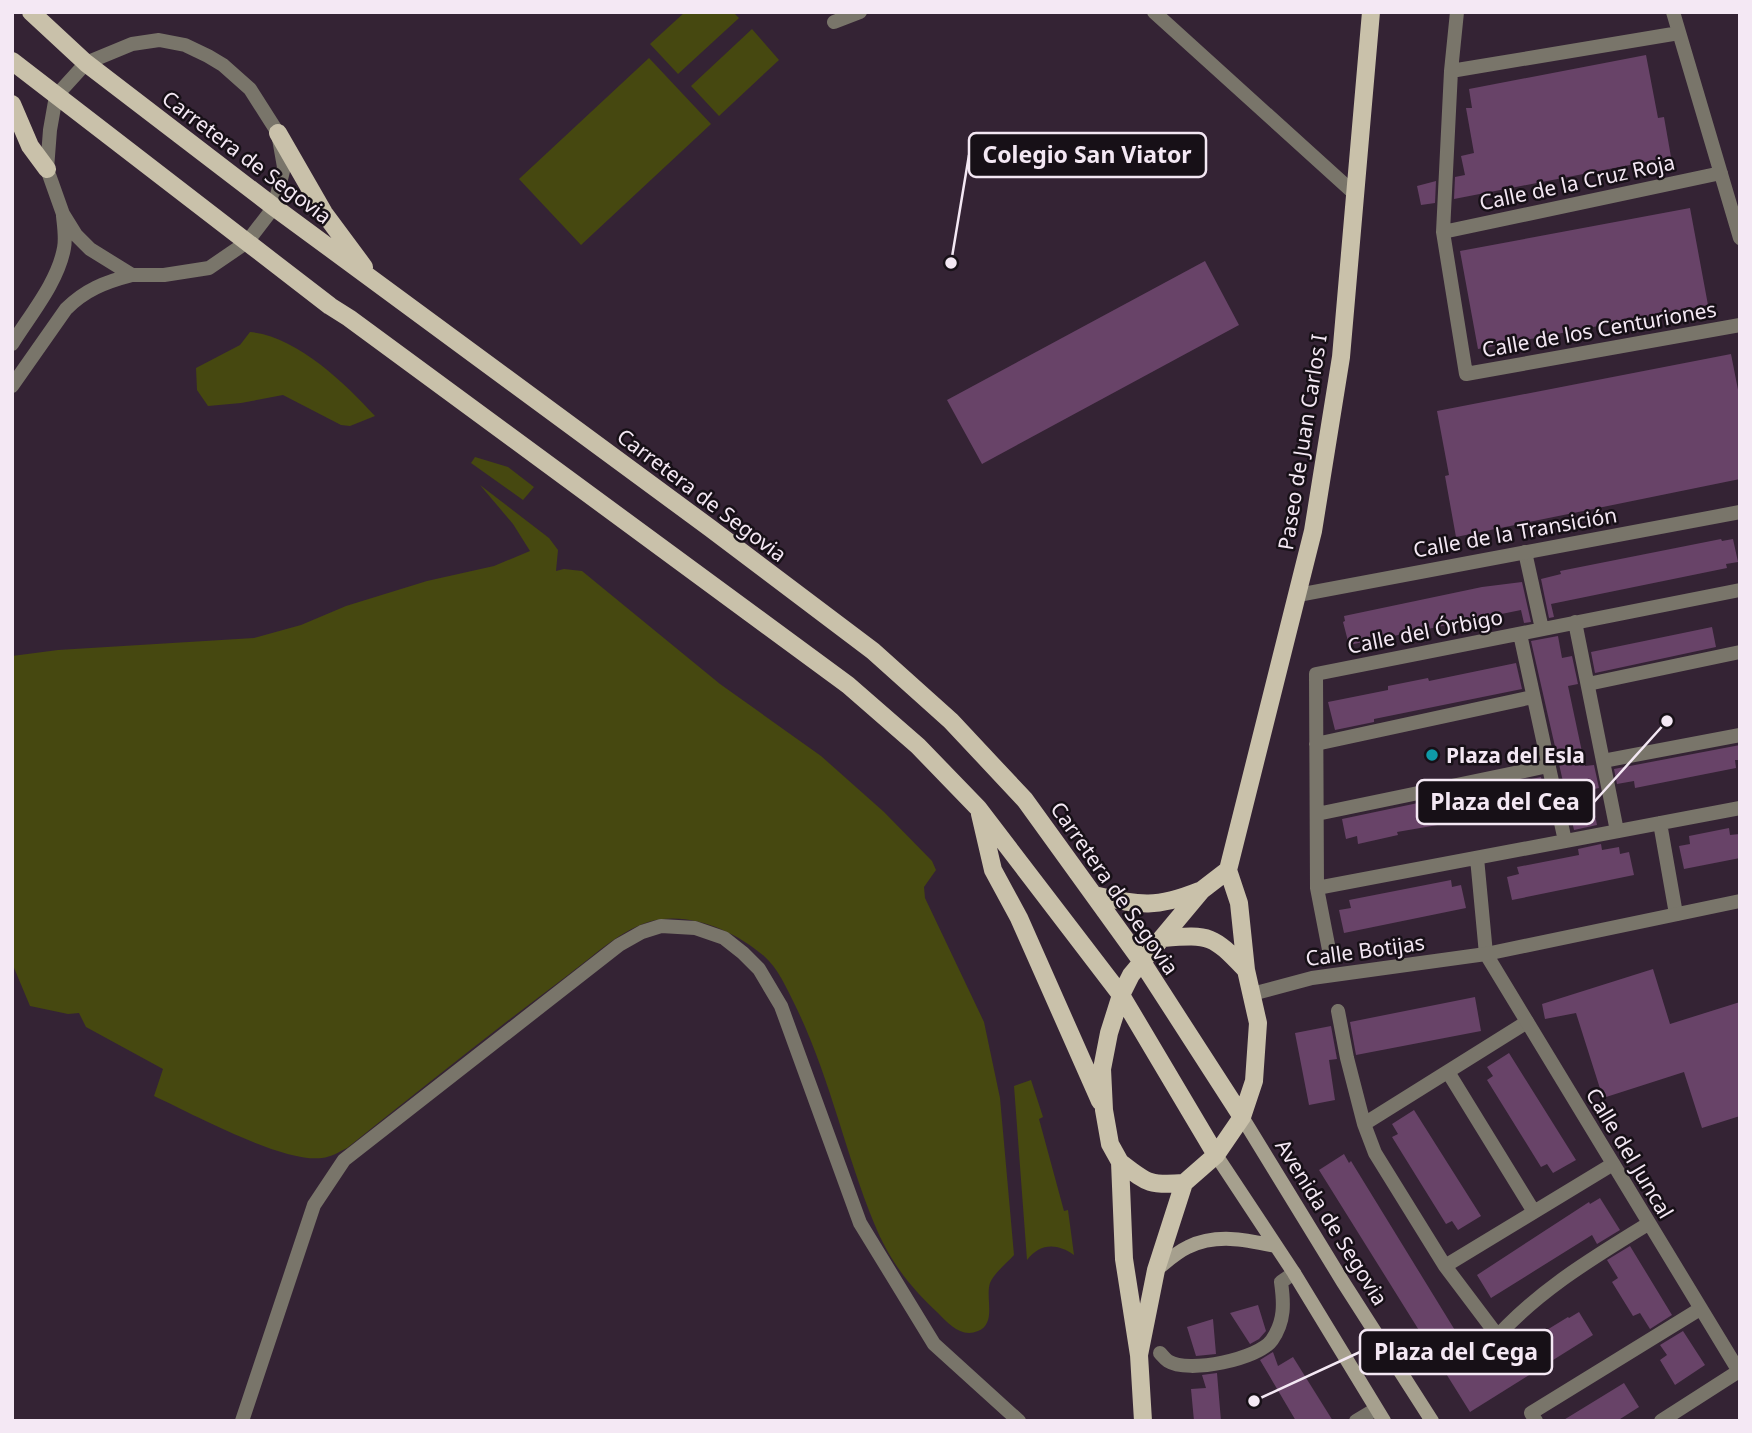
<svg xmlns="http://www.w3.org/2000/svg" width="1752" height="1433" viewBox="0 0 1752 1433" font-family="'Noto Sans',sans-serif">
  <rect width="100%" height="100%" fill="#342334"/>
  <path fill="#464810" d="M685,12H733L739,18L678,74L650,44Z
    M752,29L779,60L719,116L691,86Z
    M649,58L711,124L581,245L519,179Z
    M250,332C296,336 345,383 375,416L350,426L341,425L283,395L241,403L208,406L197,390L196,368L240,345Z
    M475,457L508,467L534,487L523,500L471,463Z
    M480,485L549,538L558,550L556,571L564,569L582,571L720,684L821,756L884,812L932,861L936,870L924,887L925,898L984,1022L1000,1098L1014,1255C1007,1263 994,1273 990,1283C985,1298 997,1323 978,1331C961,1338 949,1324 938,1313C909,1286 889,1260 874,1223C845,1152 829,1074 795,1005C787,989 778,968 764,956C737,933 699,915 662,919C627,923 595,955 568,975C493,1031 420,1090 347,1148C339,1152 331,1157 322,1158C282,1163 193,1114 154,1096L163,1069L86,1027L79,1013L68,1014L30,1006L12,963V656L58,650L254,638L301,625L346,606L427,581L494,566L530,551L513,524Z
    M1031,1080L1043,1117L1039,1119L1064,1211L1068,1210L1074,1255C1057,1243 1040,1243 1027,1260L1014,1086Z"/>
  <path fill="#684368" d="M1646,55L1658,118L1664,117L1671,157L1454,199L1455,177L1465,175L1461,156L1474,153L1466,108H1472L1469,89Z
    M1436,181L1435,203L1421,205L1417,186Z
    M1690,208L1708,305L1478,349L1460,251Z
    M1205,261L1239,325L982,464L947,400Z
    M1731,354L1740,400V479L1456,537L1445,476L1449,475L1437,411Z
    M1721,539L1722,541L1733,539L1738,562L1726,564L1727,568L1551,604L1554,617L1549,618L1541,579L1561,574L1560,571Z
    M1522,582L1531,622L1524,623L1521,610L1349,645L1343,622L1345,621L1344,616L1482,587Z
    M1712,627L1716,647L1595,673L1591,652Z
    M1558,636L1562,658L1572,656L1578,684L1568,686L1585,766L1594,765L1599,788L1590,790L1597,825L1574,830L1531,641Z
    M1516,663L1522,689L1374,719V722L1335,730L1328,702L1388,690V686L1428,678L1429,681Z
    M1740,745V760H1735L1736,768L1635,788L1634,781L1617,784L1614,769Z
    M1541,777L1547,806L1397,832L1398,835L1358,844L1357,836L1346,839L1342,819Z
    M1729,828L1730,835L1740,834V858L1684,869L1679,846L1690,844L1689,836Z
    M1601,844L1602,850L1619,847L1620,854L1629,852L1634,875L1512,900L1507,877L1519,874L1517,867L1579,855L1578,849Z
    M1451,880L1452,887L1461,885L1466,908L1344,933L1339,910L1351,908L1349,900Z
    M1653,969L1670,1024L1740,1002V1116L1702,1128L1684,1072L1603,1098L1576,1013L1545,1019L1542,1004Z
    M1475,997L1481,1031L1356,1055L1350,1022Z
    M1331,1026L1337,1059L1329,1060L1335,1100L1309,1105L1295,1033Z
    M1509,1053L1576,1160L1553,1173L1547,1164L1541,1167L1487,1080L1493,1076L1487,1067Z
    M1414,1110L1481,1216L1458,1230L1452,1221L1446,1224L1392,1137L1398,1134L1392,1124Z
    M1344,1154L1349,1163L1351,1161L1480,1371L1568,1317L1569,1318L1579,1312L1593,1335L1470,1412L1319,1170Z
    M1600,1198L1620,1230L1597,1244L1592,1235L1491,1298L1477,1275L1589,1202L1590,1204Z
    M1630,1246L1672,1315L1650,1329L1640,1313L1633,1316L1612,1282L1618,1278L1607,1260Z
    M1258,1305L1266,1331L1259,1339L1250,1344L1230,1313Z
    M1213,1319L1216,1354L1196,1356L1187,1327Z
    M1683,1331L1705,1365L1675,1385L1660,1360L1667,1355L1660,1345Z
    M1273,1352L1278,1366L1293,1357L1333,1421H1296L1260,1360Z
    M1217,1373L1221,1421H1194L1191,1389L1206,1388L1202,1375Z
    M1624,1383L1639,1407L1617,1421H1562Z"/>
  <g fill="none" stroke-linecap="round" stroke-linejoin="round">
    <path stroke="#79756a" stroke-width="14" d="M1154,12L1355,194
      M834,22L860,12
      M242,1421L314,1205L344,1160L619,945L642,932L661,926L695,928L724,938L743,953L759,969L781,1006L860,1223L934,1344L1019,1421"/>
    <path stroke="#79756a" stroke-width="14" d="M1525,552L1542,629
      M1575,622L1617,831
      M1520,634L1565,841
      M1588,684L1740,652
      M1316,744L1533,697
      M1603,761L1740,735
      M1317,814L1548,766
      M1660,823L1676,914
      M1477,858L1486,954
      M1317,888L1740,808
      M1330,955L1317,888L1316,674L1740,590
      M1338,1011L1347,1058L1364,1124L1375,1153L1445,1266L1497,1335
      M1448,1072L1534,1212
      M1364,1124L1527,1022
      M1445,1266L1613,1164
      M1160,1353C1163,1356 1165,1359 1168,1361C1188,1374 1259,1359 1272,1340C1285,1321 1284,1303 1281,1282L1294,1273
      M1356,1421L1376,1409"/>
    <path stroke="#79756a" stroke-width="14" d="M1457,12L1451,71L1443,232L1466,374L1740,325
      M1673,12L1740,238
      M1451,71L1679,33
      M1443,232L1721,173
      M1298,595L1740,512
      M1486,954L1740,1373
      M1252,994L1312,978L1486,954L1740,901
      M1486,1349C1531,1295 1589,1260 1648,1224
      M1536,1421L1531,1413L1700,1309
      M1661,1421L1739,1371"/>
    <path stroke="#79756a" stroke-width="14" d="M159,40L185,45L208,56L223,65L250,89L278,133L284,167L274,207L247,242L209,268L164,275H132L90,249L76,235L63,214L47,169L50,130L56,96L86,63L132,44Z
      M12,344C30,315 58,282 64,248C66,238 64,226 63,216
      M12,386L66,309C85,290 105,282 132,275"/>
    <path stroke="#a6a08e" stroke-width="14" d="M1242,1117L1343,1282L1432,1421
      M1216,1155L1294,1273L1384,1421
      M1156,1270C1166,1262 1177,1252 1188,1247C1217,1233 1247,1240 1276,1246"/>
    <path stroke="#c9c1aa" stroke-width="18" d="M31,12L86,63L274,207L710,528L873,651L951,721L1025,800L1142,962L1242,1117
      M12,61L330,306L349,318L848,685L918,746L978,808L1121,995L1216,1155
      M12,104L30,146L47,169
      M278,133L324,213L364,267
      M980,814L993,870L1019,918L1100,1101
      M1094,895C1140,905 1154,909 1199,891
      M1163,938C1212,934 1213,936 1246,970
      M1120,1162C1147,1183 1149,1186 1184,1183
      M1139,1355L1156,1270L1184,1183L1216,1155L1242,1117L1254,1081L1258,1023L1246,970L1239,903L1228,870L1313,531L1341,357L1371,12
      M1143,1421L1139,1355L1124,1259L1120,1162L1110,1144L1104,1110L1102,1069L1109,1033L1121,995L1131,975L1202,890L1228,870"/>
  </g>
  <circle fill="#0f9aa8" stroke="#171017" stroke-width="2.5" cx="1432" cy="755" r="7"/>
  <g text-anchor="middle" dominant-baseline="central" stroke-width="5" stroke-linejoin="round" paint-order="stroke">
    <g font-size="21" fill="#f4e8f4" stroke="#171017">
      <text transform="translate(247 157) rotate(37)">Carretera de Segovia</text>
      <text transform="translate(1577 182) rotate(-12)">Calle de la Cruz Roja</text>
      <text transform="translate(1599 329) rotate(-10)">Calle de los Centuriones</text>
      <text transform="translate(1302 442) rotate(-81)">Paseo de Juan Carlos I</text>
      <text transform="translate(702 495) rotate(37)">Carretera de Segovia</text>
      <text transform="translate(1515 532) rotate(-10)">Calle de la Transición</text>
      <text transform="translate(1425 631) rotate(-11)">Calle del Órbigo</text>
      <text transform="translate(1115 888) rotate(55)">Carretera de Segovia</text>
      <text transform="translate(1365 950) rotate(-8)">Calle Botijas</text>
      <text transform="translate(1630 1153) rotate(59)">Calle del Juncal</text>
      <text transform="translate(1332 1222) rotate(58)">Avenida de Segovia</text>
    </g>
    <g font-size="21" font-weight="bold" fill="#f4e8f4" stroke="#171017" text-anchor="start">
      <text x="1446" y="755">Plaza del Esla</text>
    </g>
  </g>
  <path fill="none" stroke="#f4e8f4" stroke-width="2.5" d="M951 263L969 155M1667 721L1594 802M1254 1401L1360 1352"/>
  <g fill="#f4e8f4" stroke="#171017" stroke-width="2.5">
    <circle cx="951" cy="263" r="7"/>
    <circle cx="1667" cy="721" r="7"/>
    <circle cx="1254" cy="1401" r="7"/>
  </g>
  <g fill="#171017" stroke="#f4e8f4" stroke-width="2.5">
    <rect x="969" y="133" width="237" height="44" rx="7"/>
    <rect x="1417" y="780" width="177" height="44" rx="7"/>
    <rect x="1360" y="1330" width="192" height="44" rx="7"/>
  </g>
  <g font-size="23" text-anchor="middle" font-weight="bold" fill="#f4e8f4">
    <text x="1087" y="163">Colegio San Viator</text>
    <text x="1505" y="810">Plaza del Cea</text>
    <text x="1456" y="1360">Plaza del Cega</text>
  </g>
  <rect width="1752" height="1433" fill="none" stroke="#f4e8f4" stroke-width="28"/>
</svg>
